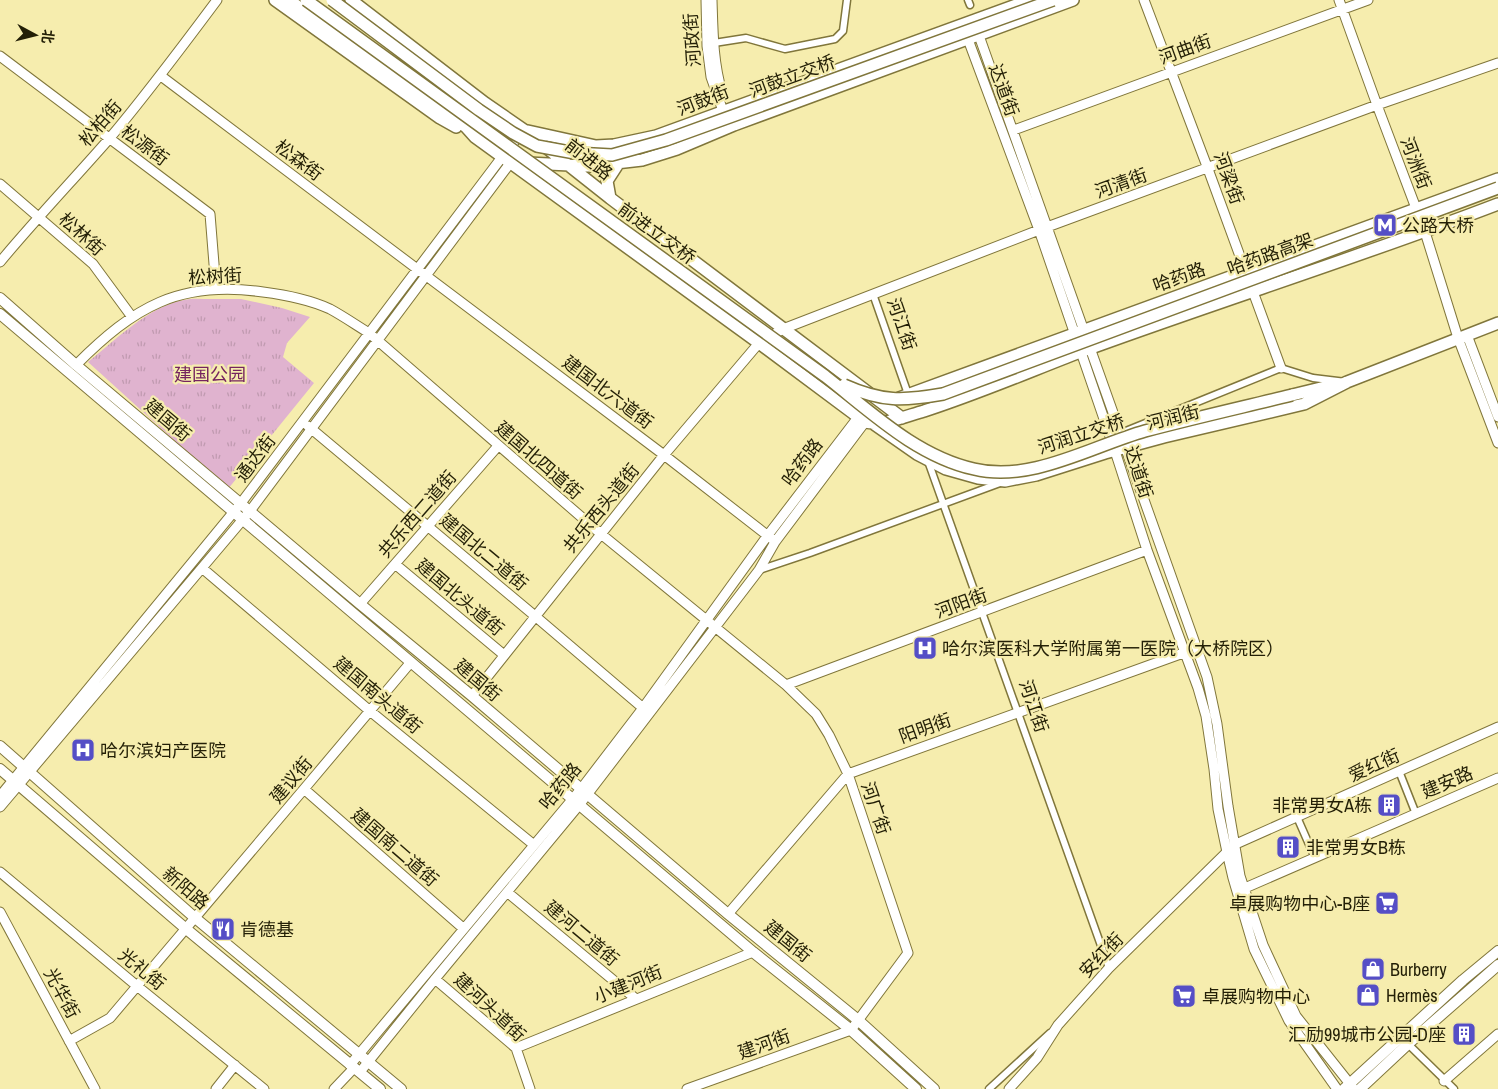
<svg xmlns="http://www.w3.org/2000/svg" width="1498" height="1089" viewBox="0 0 1498 1089" font-family="'Archivo Narrow','Noto Sans SC',sans-serif">
  <defs>
    <pattern id="park-tufts" width="24" height="20" patternUnits="userSpaceOnUse" patternTransform="scale(1.25)"><rect width="24" height="20" fill="#e0b3cf"/><path d="M3 7l-1-3M5 7V3M7 7l1-3M15 17l-1-3M17 17v-4M19 17l1-3" fill="none" stroke="#c09ab0"/></pattern>
  </defs>
  <rect width="100%" height="100%" fill="#f6edae"/>
  <path fill="url(#park-tufts)" d="M211,299H241L282,308L310,317L287,343L283,357L314,383L228,489L88,362C116,340 147,307 184,300C192,298 202,299 211,299Z"/>
  <g fill="none" stroke-linecap="round" stroke-linejoin="round">
    <g stroke="#80763b" stroke-width="9">
      <path id="street" d="M968,0L970,5
        M714,43L746,38L785,49L835,39L843,31L847,0
        M873,294L908,394
        M1121,433L1281,368L1313,378L1346,382
        M928,461L1109,968
        M759,570L810,553L1000,483
        M1399,771L1416,814
        M1297,817L1315,858
        M1408,1044L1454,1089
        M989,1089L1050,1033"/>
    </g>
    <g stroke="#80763b" stroke-width="11">
      <path id="secondary" d="M706,0L707,46L711,77L723,111L726,115
        M712,0C713,31 713,62 722,92
        M1144,0L1208,169L1281,368
        M1339,0L1377,105L1425,232L1458,338L1498,443
        M977,30L1207,677L1217,724L1228,806L1240,876L1263,945L1296,1016L1354,1089
        M966,34L1039,230L1115,451L1147,550L1198,688L1206,716L1214,769L1218,809L1227,852L1233,878L1254,949L1289,1021L1337,1089
        M0,56L210,214L216,289
        M161,76L664,455L772,539
        M1014,130L1368,0
        M0,184L93,264L132,317
        M0,262C35,220 73,180 109,139C147,94 182,47 217,0
        M1467,335L1498,417
        M76,365C134,307 179,280 263,292C287,295 308,299 330,309C343,316 356,325 369,333L601,534L786,685L816,714L829,735L848,774L908,953L851,1030L687,1089
        M308,426L535,616L643,708
        M395,564L504,655
        M202,568L370,711L534,845
        M360,604L498,446
        M786,685L1147,550
        M472,696L664,455L759,343L783,329L1039,230L1377,105L1498,63
        M304,789L464,929
        M0,796L241,503L502,157L522,132
        M0,807L250,511L511,162
        M1236,844L1498,727
        M0,872L137,986L264,1089
        M1245,888L1498,778
        M507,892L636,999
        M0,912L95,1089
        M728,914L848,774L1186,652
        M435,979L516,1048L530,1089
        M69,1041L110,1018L304,789L411,662
        M516,1048L753,952
        M350,1065L581,789L643,708L768,535L859,416
        M360,1072L435,979L580,804L759,570L775,542L865,422
        M1444,1081L1498,1034
        M216,1089L235,1065
        M334,1089L354,1068
        M1009,1089L1037,1058L1058,1025L1109,968L1227,852"/>
    </g>
    <g stroke="#80763b" stroke-width="12">
      <path id="primary" d="M0,298L76,365L360,604L472,696L728,914L858,1020L934,1089
        M0,314L753,952L851,1030L916,1089
        M0,746L194,917L401,1089
        M0,769L185,928L380,1089
        M1344,1089L1463,980L1498,951
        M1360,1089L1408,1044L1498,965"/>
    </g>
    <g stroke="#80763b" stroke-width="14">
      <path id="highway" d="M275,0L440,118L456,127
        M289,0L466,127L475,137L759,343L865,422C884,426 906,416 924,411C977,394 1028,372 1080,352C1219,301 1360,257 1498,204
        M351,0L485,103L524,130L610,198L902,418
        M528,131L596,146L614,145L656,136L1030,0
        M528,163L590,166L642,160L677,149L734,125L1073,0
        M610,198L607,181L618,164
        M1292,395L1333,385
        M899,398L1498,179
        M874,424L917,454L946,469L978,478L1005,481L1036,475L1105,453L1164,437L1304,404L1347,382L1498,323"/>
    </g>
    <use href="#street" stroke="#fff" stroke-width="6"/>
    <use href="#secondary" stroke="#fff" stroke-width="9"/>
    <use href="#primary" stroke="#fff" stroke-width="10"/>
    <use href="#highway" stroke="#fff" stroke-width="11"/>
    <g stroke="#80763b" stroke-width="14" stroke-linecap="butt">
      <path id="highway-bridge" d="M306,0L825,376C870,411 916,456 974,469C1031,483 1092,446 1145,431C1194,418 1243,407 1292,395
        M332,0L479,110L513,133L537,146L575,153L612,155L666,140L1053,0
        M844,385C882,402 903,401 943,394L1498,188"/>
    </g>
    <use href="#highway-bridge" stroke="#fff" stroke-width="11"/>
  </g>
  <defs>
    <g id="metro-square" transform="scale(1.25)"><rect x="-9" y="-9" width="18" height="18" rx="4" fill="#554ec6" stroke="#f6edae"/><path d="M-5.5 5V-5H-3L0 0L3-5H5.5V5H3V-.5L0 4L-3-.5V5Z" fill="#fff"/></g>
    <g id="hospital-square" transform="scale(1.25)"><rect x="-9" y="-9" width="18" height="18" rx="4" fill="#554ec6" stroke="#f6edae"/><path d="M-5-5h3v3.5h4V-5h3V5h-3V1.5h-4V5h-3Z" fill="#fff"/></g>
    <g id="building-square" transform="scale(1.25)"><rect x="-9" y="-9" width="18" height="18" rx="4" fill="#554ec6" stroke="#f6edae"/><path d="M-4-6H4V6H1V3H-1V6H-4ZM-2.5-4.3h1.7v1.8h-1.7ZM.8-4.3h1.7v1.8H.8ZM-2.5-1h1.7V.8h-1.7ZM.8-1h1.7V.8H.8Z" fill="#fff"/></g>
    <g id="supermarket-square" transform="scale(1.25)"><rect x="-9" y="-9" width="18" height="18" rx="4" fill="#554ec6" stroke="#f6edae"/><path d="M-6-5.5h2.5l.6 2H6L4.5 2H-2.5L-4.4-4H-6ZM-1.5 3.2a1.3 1.3 0 1 0 .1 0ZM3 3.2a1.3 1.3 0 1 0 .1 0Z" fill="#fff"/></g>
    <g id="restaurant-square" transform="scale(1.25)"><rect x="-9" y="-9" width="18" height="18" rx="4" fill="#554ec6" stroke="#f6edae"/><path d="M-5-6h1v4h1v-4h1v4h1v-4h1v5L-1.5 .5V6h-2V.5L-5-1ZM5-6V6H3V1.5H1.5Q1.5-4 5-6Z" fill="#fff"/></g>
    <g id="shop-square" transform="scale(1.25)"><rect x="-9" y="-9" width="18" height="18" rx="4" fill="#554ec6" stroke="#f6edae"/><path d="M-5-2.5h2.3a2.7 3.5 0 0 1 5.4 0H5L5.5 6h-11ZM-1.5-2.5h3a1.5 2.3 0 0 0-3 0Z" fill="#fff"/></g>
  </defs>
  <g fill-rule="evenodd">
    <use href="#metro-square" x="1385" y="225"/>
    <use href="#hospital-square" x="925" y="648"/>
    <use href="#hospital-square" x="83" y="750"/>
    <use href="#building-square" x="1389" y="805"/>
    <use href="#building-square" x="1288" y="847"/>
    <use href="#supermarket-square" x="1387" y="903"/>
    <use href="#restaurant-square" x="223" y="929"/>
    <use href="#shop-square" x="1373" y="969"/>
    <use href="#shop-square" x="1368" y="995"/>
    <use href="#supermarket-square" x="1184" y="996"/>
    <use href="#building-square" x="1464" y="1034"/>
  </g>
  <g text-anchor="middle" dominant-baseline="central" stroke-width="4.5" stroke-linejoin="round" paint-order="stroke">
    <g font-size="18" fill="#231f06" stroke="#f6edae">
      <text transform="translate(692 40) rotate(-94)">河政街</text>
      <text transform="translate(1185 49) rotate(-20)">河曲街</text>
      <text transform="translate(792 76) rotate(-20)">河鼓立交桥</text>
      <text transform="translate(1004 90) rotate(70)">达道街</text>
      <text transform="translate(703 100) rotate(-21)">河鼓街</text>
      <text transform="translate(100 123) rotate(-49)">松柏街</text>
      <text transform="translate(145 145) rotate(37)">松源街</text>
      <text transform="translate(589 159) rotate(38)">前进路</text>
      <text transform="translate(299 160) rotate(37)">松森街</text>
      <text transform="translate(1416 163) rotate(69)">河洲街</text>
      <text transform="translate(1229 178) rotate(70)">河梁街</text>
      <text transform="translate(1121 183) rotate(-20)">河清街</text>
      <text transform="translate(657 233) rotate(36)">前进立交桥</text>
      <text transform="translate(82 234) rotate(42)">松林街</text>
      <text transform="translate(1270 254) rotate(-20)">哈药路高架</text>
      <text transform="translate(215 276) rotate(-3)">松树街</text>
      <text transform="translate(1179 277) rotate(-20)">哈药路</text>
      <text transform="translate(902 324) rotate(71)">河江街</text>
      <text transform="translate(608 392) rotate(37)">建国北六道街</text>
      <text transform="translate(1173 417) rotate(-14)">河润街</text>
      <text transform="translate(168 420) rotate(40)">建国街</text>
      <text transform="translate(1081 434) rotate(-18)">河润立交桥</text>
      <text transform="translate(255 458) rotate(-53)">通达街</text>
      <text transform="translate(539 460) rotate(41)">建国北四道街</text>
      <text transform="translate(802 462) rotate(-53)">哈药路</text>
      <text transform="translate(1139 472) rotate(72)">达道街</text>
      <text transform="translate(601 508) rotate(-51)">共乐西头道街</text>
      <text transform="translate(417 514) rotate(-49)">共乐西二道街</text>
      <text transform="translate(484 552) rotate(40)">建国北二道街</text>
      <text transform="translate(460 597) rotate(40)">建国北头道街</text>
      <text transform="translate(961 603) rotate(-20)">河阳街</text>
      <text transform="translate(478 680) rotate(40)">建国街</text>
      <text transform="translate(378 695) rotate(40)">建国南头道街</text>
      <text transform="translate(1034 706) rotate(71)">河江街</text>
      <text transform="translate(925 728) rotate(-20)">阳明街</text>
      <text transform="translate(1374 765) rotate(-24)">爱红街</text>
      <text transform="translate(291 780) rotate(-50)">建议街</text>
      <text transform="translate(1447 782) rotate(-23)">建安路</text>
      <text transform="translate(560 786) rotate(-51)">哈药路</text>
      <text transform="translate(876 808) rotate(71)">河广街</text>
      <text transform="translate(395 847) rotate(41)">建国南二道街</text>
      <text transform="translate(186 888) rotate(41)">新阳路</text>
      <text transform="translate(582 933) rotate(40)">建河二道街</text>
      <text transform="translate(788 941) rotate(39)">建国街</text>
      <text transform="translate(1101 955) rotate(-46)">安红街</text>
      <text transform="translate(142 969) rotate(39)">光礼街</text>
      <text transform="translate(628 984) rotate(-22)">小建河街</text>
      <text transform="translate(62 993) rotate(62)">光华街</text>
      <text transform="translate(490 1007) rotate(43)">建河头道街</text>
      <text transform="translate(764 1044) rotate(-20)">建河街</text>
    </g>
    <g font-size="18" fill="#231f06" stroke="#f6edae" text-anchor="start">
      <text x="1402" y="225">公路大桥</text>
      <text x="942" y="648">哈尔滨医科大学附属第一医院（大桥院区）</text>
      <text x="100" y="750">哈尔滨妇产医院</text>
      <text x="1372" y="805" text-anchor="end">非常男女A栋</text>
      <text x="1306" y="847">非常男女B栋</text>
      <text x="1370" y="903" text-anchor="end">卓展购物中心-B座</text>
      <text x="240" y="929">肯德基</text>
      <text x="1390" y="969">Burberry</text>
      <text x="1386" y="995">Hermès</text>
      <text x="1202" y="996">卓展购物中心</text>
      <text x="1446" y="1034" text-anchor="end">汇励99城市公园-D座</text>
    </g>
    <g font-size="18" fill="#75245f" stroke="#f6edae">
      <text x="210" y="374">建国公园</text>
    </g>
  </g>
  <g transform="translate(35 35) rotate(97)" stroke="#f6edae" stroke-width="4" paint-order="stroke">
  <path d="M0-4L9 19L0 12L-9 19Z" fill="#231f06"/>
  <text y="-8" font-size="14" font-weight="bold" text-anchor="middle" fill="#231f06">北</text>
  </g>
</svg>
